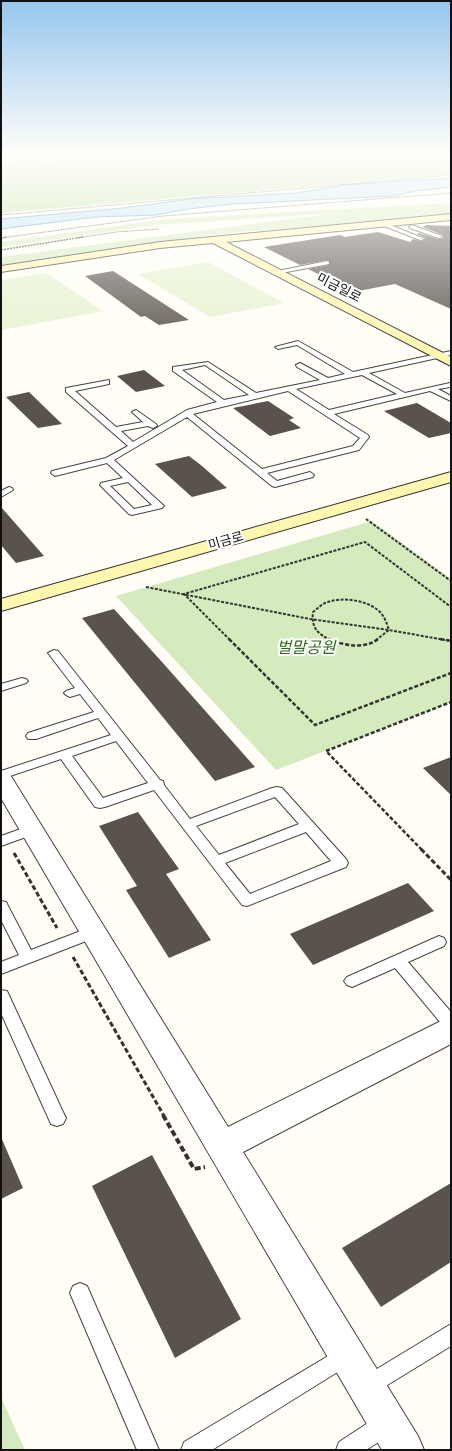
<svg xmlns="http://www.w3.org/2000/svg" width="452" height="1451" viewBox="0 0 452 1451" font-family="Spectral,'Noto Sans KR',serif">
  <rect width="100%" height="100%" fill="#fffdf5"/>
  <path fill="#d5ebbd" d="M451,203V215L217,234L1,265V257L337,213L156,225L1,247V242L167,219Z
    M372,521L451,579V702L276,770L116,596Z
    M1,1397L25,1450H1Z"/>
  <path fill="#b9dc9c" d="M15,155H35L46,162L87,155H451V174L1,213V166L20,159Z"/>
  <path fill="#e6f2cf" d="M208,262L284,303L210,317L138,274Z
    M46,273L103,311L2,330L1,280Z"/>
  <path fill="#b9e0f7" stroke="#3f96cf" d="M451,178V187L415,191L394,196L232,204L188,209L156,215L96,217L1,229V219L123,208L190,199L296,193L345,185Z"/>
  <path fill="#5a524d" d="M426,225L451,226V309L395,284L358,291L353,289H349L308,269L329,265L330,262L328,260L300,265L264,247L340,235L345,237L378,232L410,242L413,239L420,241L426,240V238L417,234L418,233L438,239L444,238L443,235L423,227Z
    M113,271L189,320L159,325L145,316L141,317L85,276Z
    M144,370L165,386L136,392L117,376Z
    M29,392L62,424L38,428L6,397Z
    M268,401L294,418L289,420L301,428L270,436L233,408Z
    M417,403L451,423V433L429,438L384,411Z
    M189,456L202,466L227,488L192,497L155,464Z
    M1,507L44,556L16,563L1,545Z
    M114,609L162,662L255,767L215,781L82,618Z
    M451,757V795L423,768Z
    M138,812L179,869L166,874L211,940L169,958L126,890L137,886L99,826Z
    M408,883L434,911L313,965L290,934Z
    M1,1137L23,1188L1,1199Z
    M152,1155L241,1319L175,1358L92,1186Z
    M451,1183V1262L381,1307L342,1248Z"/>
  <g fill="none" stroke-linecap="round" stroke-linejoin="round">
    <g stroke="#444" stroke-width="2">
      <path id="lane" d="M379,222H383L425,239L420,240L379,224Z
        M412,225L442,236L443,237L438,238L410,228L409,227Z
        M327,261L329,262V264L276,274L273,272Z
        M298,341L353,372L451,351V355L369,373L405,393L450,383V387L438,389L451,396V401L430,391L334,414L368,435L369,437L359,450L267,473L277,481L310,472L314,475L313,477L275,487L272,486L187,417L114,460L164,506L162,508L132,515L129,514L100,485L101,483L123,478L107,463L55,476L51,473L52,471L106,458L128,446L66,392V388L109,380V384L75,391L116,427L143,422L132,412L136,410L156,424L157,426L153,428L148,426L121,431L133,442L187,410L217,402L173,371V367L208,362L256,393L320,380L297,367L296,365L300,363L328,378L345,374L297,345L278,349L275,347ZM205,365L249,395L224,400L182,370ZM362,375L397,394L329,410L296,389ZM288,391L360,438L353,446L262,469L193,414ZM128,482L152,505L134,509L110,486Z
        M9,487L12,488L13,490L1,497V491Z
        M54,650L58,651L160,780L163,781L164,785L190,819L272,788L277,787L282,788L346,859L348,863L346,867L247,906L242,905L154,790L105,807L100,808L95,807L61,759L1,779V771L111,735L98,718L36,739H28L26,736L28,733L94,712L80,694L70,697L66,695L64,693L66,691L75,688L48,653ZM116,741L148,783L103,798L72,756ZM275,797L299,824L219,855L196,826ZM306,832L331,861L250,894L225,863Z
        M22,678L26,679L28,681L26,683L1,691V684Z
        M32,825L37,827L39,830L37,833L1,846V836Z
        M1,901L6,902L31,950L94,926L99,928L101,932L99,936L1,974V962L19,955L1,920Z
        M439,936L444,938L446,942L444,946L408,962L451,1012V1030L445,1028L395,968L352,987L347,985L344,981L347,977Z
        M1,990L7,991L63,1112L66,1118L63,1124L57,1126L51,1124L1,1013Z
        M80,1283L87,1286L159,1450H137L70,1293L73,1286Z
        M451,1324V1346L376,1392L369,1395L362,1392L359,1385L362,1378Z
        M345,1346L352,1349L355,1356L352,1363L212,1450H181L184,1442Z
        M385,1414L393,1417L396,1425L393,1433L366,1450H336L339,1442L377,1417Z"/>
    </g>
    <g stroke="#444" stroke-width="2">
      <path id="street" d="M1,770L9,773L228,1127L441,1021L451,1017V1044L243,1152L418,1436L424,1450H382L1,798Z"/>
    </g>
    <g stroke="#333" stroke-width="2">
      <path id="secondary" d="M451,214V220L226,242L451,357V366L213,243L160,248L1,272V266L160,242Z
        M451,472V482L1,611V599Z"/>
    </g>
    <path stroke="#333" stroke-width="1" stroke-dasharray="1.5 1" stroke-linecap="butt" d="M1,215L451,175
      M1,238L163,216L451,193
      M77,238L116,232L159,229"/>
    <path stroke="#333" stroke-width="1.5" stroke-dasharray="2 1" stroke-linecap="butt" d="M1,238L7,237
      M1,250L83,237"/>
    <path stroke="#333" stroke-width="2" stroke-dasharray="3 1.5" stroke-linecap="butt" d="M366,519L451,581
      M146,587L310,619L389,630L445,640
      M230,640L184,594L365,542L451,607
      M331,640C317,634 311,627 313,612C317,609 321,605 325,603C342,596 369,600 381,613C385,618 387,624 389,630L376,640"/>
    <path stroke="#333" stroke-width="2.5" stroke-dasharray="4 2" stroke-linecap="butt" d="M229,639L315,725L451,673
      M328,639C343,645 364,650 378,639
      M440,639L451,641
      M422,850L326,751L451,702"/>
    <path stroke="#333" stroke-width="3" stroke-dasharray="5 2.5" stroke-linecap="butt" d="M421,849L451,880
      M14,853L57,928
      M73,957L164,1116"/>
    <path stroke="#333" stroke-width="4" stroke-dasharray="6 3" stroke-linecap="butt" d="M163,1115L194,1169L205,1167"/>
    <use href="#lane" fill="#fff" fill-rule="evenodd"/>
    <use href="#street" fill="#fff" fill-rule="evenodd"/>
    <use href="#secondary" fill="#fff6b0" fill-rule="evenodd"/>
  </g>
  <linearGradient id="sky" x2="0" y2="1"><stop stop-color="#95c6ee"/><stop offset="0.43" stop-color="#fffefa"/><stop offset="1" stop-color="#fffefa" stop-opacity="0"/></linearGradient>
  <rect width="452" height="358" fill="url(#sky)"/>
  <g text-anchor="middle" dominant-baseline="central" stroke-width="4" stroke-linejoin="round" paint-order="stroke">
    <g font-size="13" fill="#111" stroke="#fff">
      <text transform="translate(339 288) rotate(27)">미금일로</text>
      <text transform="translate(226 541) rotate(-16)">미금로</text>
    </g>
    <g font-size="16" font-style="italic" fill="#2f6b1f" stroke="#fff">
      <text x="306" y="648">벌말공원</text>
    </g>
  </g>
  <rect width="452" height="1451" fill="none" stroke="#111111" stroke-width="4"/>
</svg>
